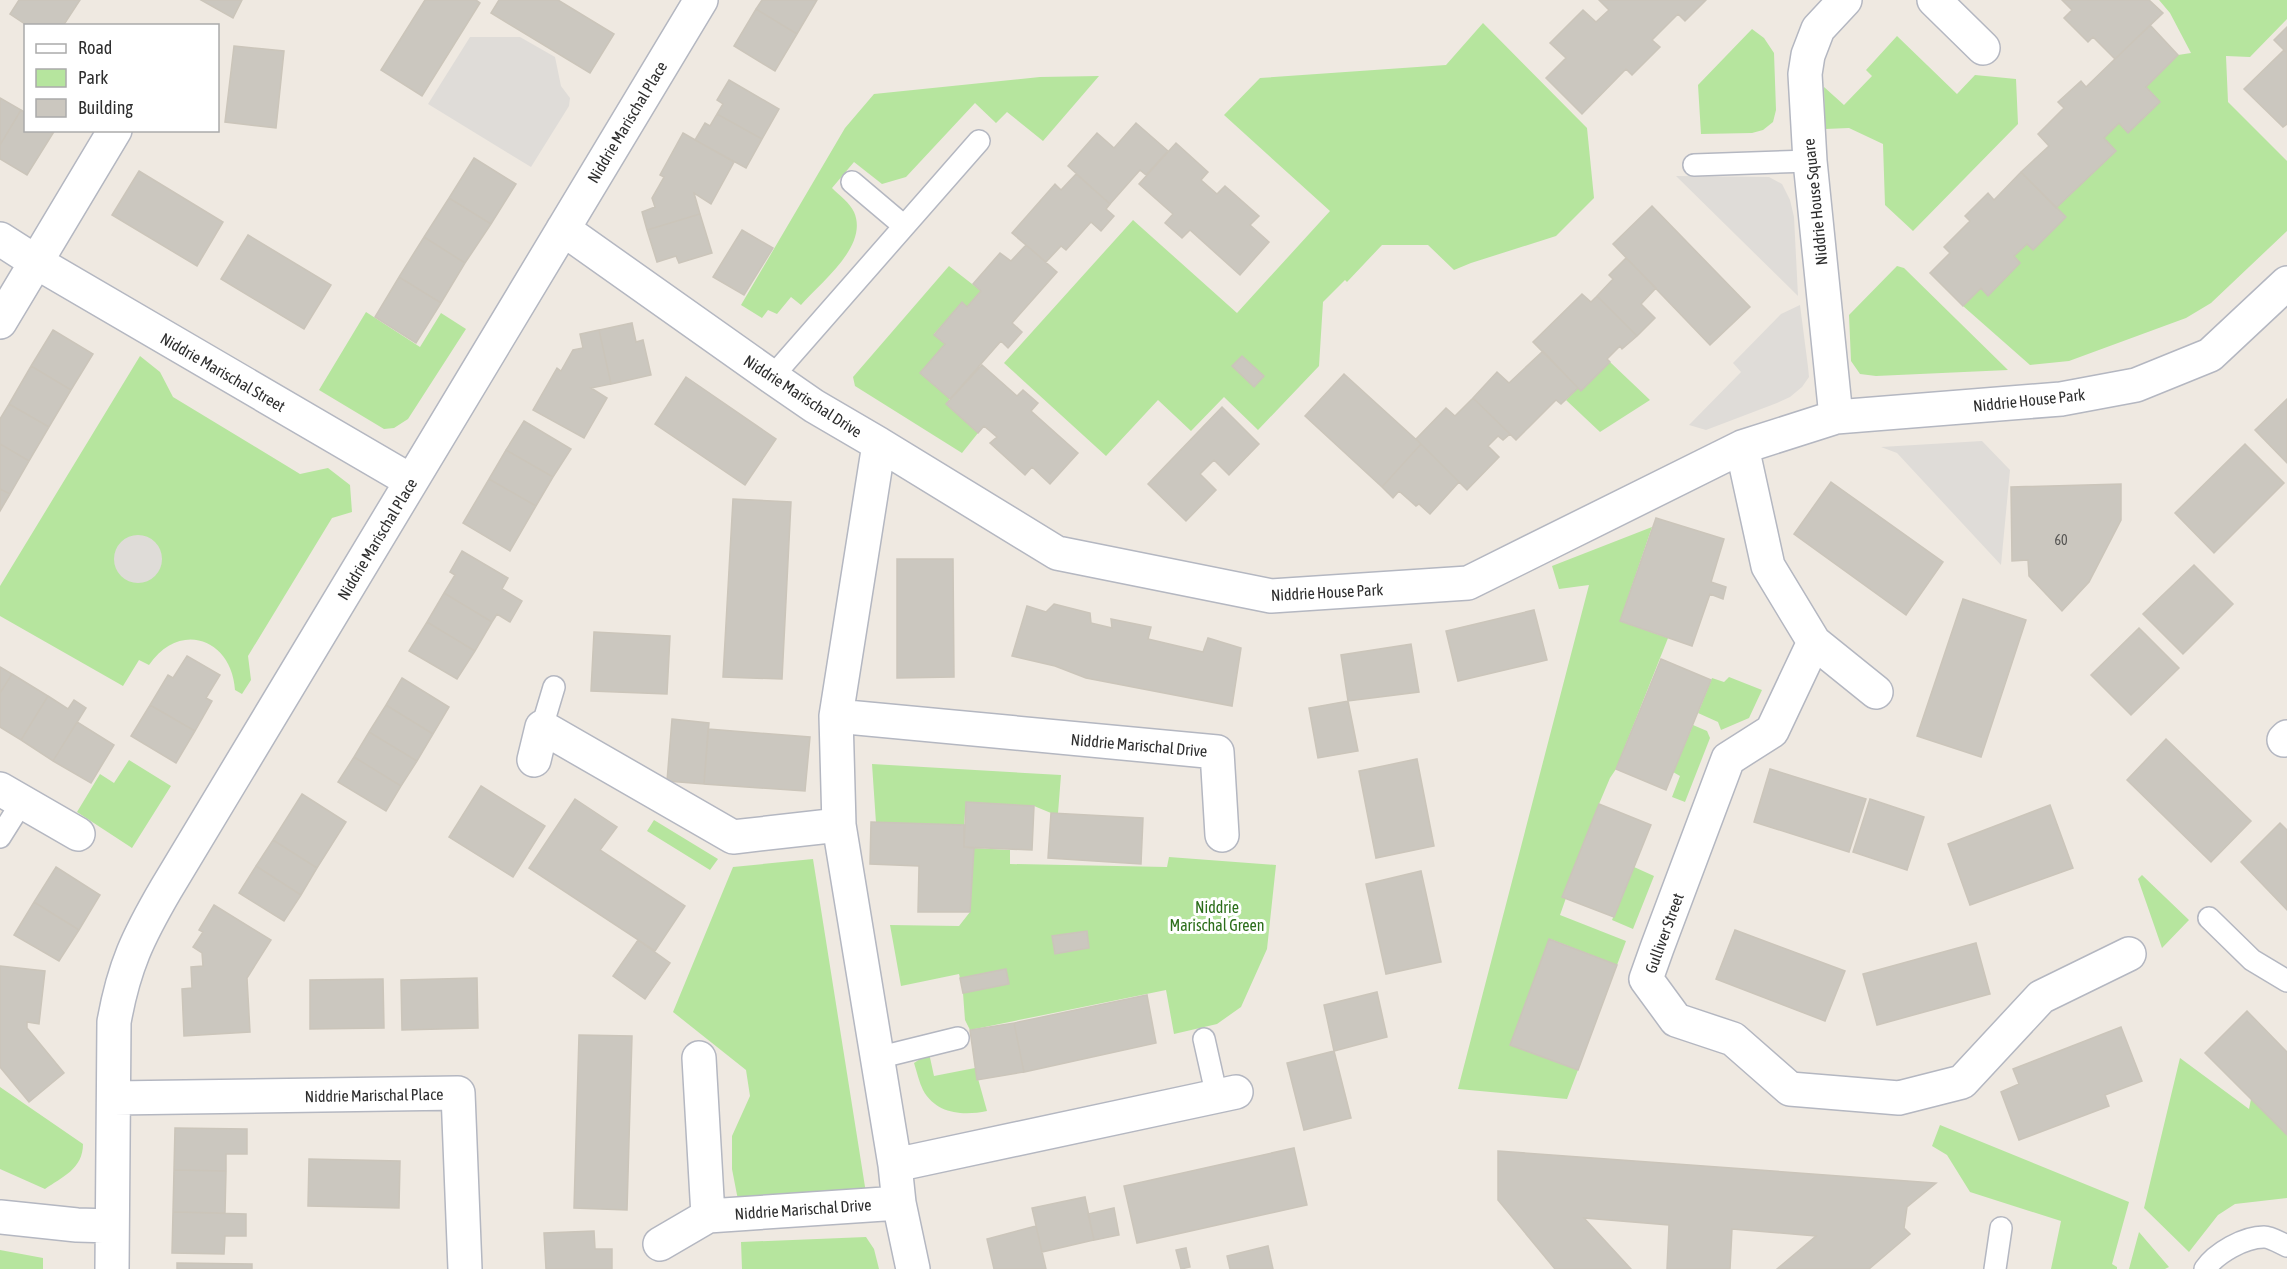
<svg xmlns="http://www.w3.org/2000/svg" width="2287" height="1269" viewBox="0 0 2287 1269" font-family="'Asap Condensed',sans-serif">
  <rect width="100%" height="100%" fill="#efe9e1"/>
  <path fill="#b6e59e" d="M2159,0H2287V19L2250,57L2226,56L2228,102L2287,161V231L2211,303L2186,318L2069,361L2030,365L1963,306L1981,288L1988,295L2020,263L2014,256L2027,244L2032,249L2066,217L2056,208L2104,138L2119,123L2127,132L2160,102L2146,87L2178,55L2191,53L2170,13Z
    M1483,23L1587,128L1594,198L1556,236L1471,263L1454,270L1428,245H1382L1347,282L1345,280L1323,302L1319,366L1258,430L1224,397L1191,431L1158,400L1106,456L1004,363L1133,220L1237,313L1330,211L1224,115L1260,78L1446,65Z
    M1752,29L1764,38L1774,53L1776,110L1773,122L1763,130L1752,133L1701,134L1698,85Z
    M1897,36L1957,94L1975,75L2016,79L2018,124L1913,231L1885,205L1883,144L1849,128L1825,129L1824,87L1844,105L1872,76L1866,70Z
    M1099,76L1043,141L1007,112L996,123L975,103L906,177L882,184L854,162L832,188C839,195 850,203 854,212C869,246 821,282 801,305L791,297L777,314L768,310L762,318L741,305L845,128L874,94L1040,77Z
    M949,266L981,291L967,307L962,303L934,334L945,344L920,373L950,399L946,404L978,433L962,453L855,386L853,377Z
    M1897,266L1904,268L2008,370L1876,376L1860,374L1851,361L1849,315Z
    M366,312L420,347L441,313L466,329L408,419L394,428L384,429L319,390Z
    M140,356L160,372L173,397L300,474L328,468L350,485L352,512L332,518L248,656L251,680L242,694L235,690C232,638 179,620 149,665L139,660L123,686L0,616V586Z
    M1610,362L1650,400L1600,432L1566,400L1578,388L1581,391Z
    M1652,527L1620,621L1668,638L1616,769L1610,778L1599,804L1560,915L1626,941L1617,965L1550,939L1578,1070L1567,1099L1458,1089L1589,585L1559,589L1552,566Z
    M1729,677L1762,690L1749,718L1721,730L1718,722L1698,713L1712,678L1724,682Z
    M1693,725L1707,731L1710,738L1685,802L1672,797L1680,776L1673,772Z
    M129,760L171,786L132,848L77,812L100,774L114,783Z
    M872,764L1061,775L1058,813H1051L1034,806L966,802L964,825L876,823Z
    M654,820L718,859L710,870L647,831Z
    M974,848L1010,850V864L1167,867L1169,857L1276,865L1267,949L1241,1007L1217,1024L1174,1034L1166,990L970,1030L965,1020L963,993L1009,984L1006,970L960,978L959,974L901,986L890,925L959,926L970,912Z
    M813,859L866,1193L738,1200L732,1169V1136L750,1096L746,1070L673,1012L733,867Z
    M1634,867L1654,876L1633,929L1612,920Z
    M2142,875L2189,920L2162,948L2138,879Z
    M929,1053L934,1076L975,1068L987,1111C963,1116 936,1114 923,1090C919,1082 917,1072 914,1063Z
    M2180,1058L2249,1109L2251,1099L2287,1135V1198L2235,1204L2218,1215L2189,1252L2144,1208Z
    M0,1087L83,1144C83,1169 62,1177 45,1189L0,1169Z
    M1940,1125L2129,1202L2112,1264L2117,1267V1269H2051L2061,1221L1970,1192L1947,1155L1932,1146Z
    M2139,1232L2169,1267L2165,1269H2129Z
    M866,1237L874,1249L879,1269H742L741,1242Z
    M0,1250L43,1258V1269H0Z"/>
  <path fill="#dfdcd8" d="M470,37H520L555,57L561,86L570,98L569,106L531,167L428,104Z
    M1676,176L1769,177L1782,184L1790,200L1794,217L1798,296Z
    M1800,305L1808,367L1809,377L1802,387L1790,397L1777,403L1706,430L1689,425L1741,372L1733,363L1781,314Z
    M1982,441L2010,470L2001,565L1897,453L1881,447Z
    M114 559a24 24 0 1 1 48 0a24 24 0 1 1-48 0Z"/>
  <path fill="#cbc7bf" stroke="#cbc5ba" stroke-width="1.5" d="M19,0H80L63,26H28L10,14Z
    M201,0H242L233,18Z
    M425,0H476L480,3L422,96L381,70Z
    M499,0H558L614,34L590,73L491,13Z
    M762,0H817L797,34L756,9Z
    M1599,0H1706L1685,21L1678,14L1652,40L1660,47L1632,75L1626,69L1582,114L1546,78L1566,58L1550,43L1583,10L1596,22L1609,10Z
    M2062,0H2149L2163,13L2115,59L2093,37L2088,42L2064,18L2072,10Z
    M756,9L797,34L775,71L734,46Z
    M2150,25L2178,55L2146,87L2160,102L2128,133L2119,123L2104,138L2116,151L2056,208L2021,172L2049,146L2038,134L2064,108L2058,102L2081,81L2086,87Z
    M2287,27V53L2274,40Z
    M234,46L284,51L276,128L225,122Z
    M2284,50L2287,53V124L2283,127L2244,89Z
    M729,80L779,109L762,139L717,114L723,104L717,100Z
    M0,98L21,110L0,145Z
    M21,110L26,113V130H55L27,175L0,159V145Z
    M717,114L762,139L746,168L695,140L705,123L710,126Z
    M1136,123L1168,151L1146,175L1140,170L1110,204L1068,166L1097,133L1114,148Z
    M683,133L734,162L711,204L694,193L700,214L647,230L642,212L655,207L652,198L664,177L660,175Z
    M1176,143L1208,172L1201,180L1217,194L1225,186L1259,216L1250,225L1269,242L1240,275L1190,230L1182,238L1165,223L1173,214L1139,184Z
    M474,158L516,184L491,224L449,198Z
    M139,171L223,222L197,266L112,215Z
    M2021,172L2066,217L2033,250L2027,244L2014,256L2020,263L1988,296L1981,288L1963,306L1930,273L1950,253L1944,247L1970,221L1965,216L1988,193L1994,200Z
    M1076,174L1110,204L1106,209L1114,216L1101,231L1091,222L1066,250L1061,246L1046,262L1012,233L1055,184L1061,190Z
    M449,198L491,224L465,263L424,237Z
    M1652,206L1750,307L1710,345L1613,244Z
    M700,214L712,253L679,263L676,256L657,262L647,230Z
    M742,230L773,248L744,295L713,277Z
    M248,235L331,285L304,329L221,279Z
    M424,237L465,263L441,303L399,277Z
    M1026,245L1057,272L1012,323L1022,332L1008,348L1001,341L950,399L920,373L945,344L934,335L962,302L967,307L981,291L973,284L1000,253L1011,261Z
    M1626,258L1656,288L1641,304L1655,318L1637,336L1597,296L1613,279L1609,275Z
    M399,277L441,303L416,343L375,317Z
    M1582,294L1591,302L1597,296L1637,336L1622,349L1620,346L1607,359L1610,362L1581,391L1533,342Z
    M632,323L636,342L643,340L651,375L611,384L599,330Z
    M53,330L93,354L71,390L31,366Z
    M599,330L611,384L591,388L607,398L584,438L533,410L557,368L561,371L573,350L583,348L580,334Z
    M1543,351L1578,388L1561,404L1556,400L1516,440L1473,398L1497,372L1509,383Z
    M1242,356L1264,376L1254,387L1232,366Z
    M982,365L1017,396L1023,390L1038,403L1031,411L1078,453L1050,484L1032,467L1025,475L990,443L997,437L984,426L978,433L946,404Z
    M31,366L71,390L49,427L9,404Z
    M1344,374L1421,444L1382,487L1305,416Z
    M686,377L776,439L745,485L655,424Z
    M1473,398L1510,434L1503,440L1498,436L1488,446L1499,457L1467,490L1416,439L1446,408L1455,416Z
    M2287,399V463L2255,430Z
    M9,404L49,427L29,461L0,444V419Z
    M1222,407L1259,444L1229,475L1214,460L1200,474L1216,490L1186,521L1148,484Z
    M524,421L571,449L553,477L506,450Z
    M0,444L29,461L10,494L0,489Z
    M1421,444L1459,482L1430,514L1419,504L1416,506L1399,491L1393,498L1382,487Z
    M2245,444L2284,483L2214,553L2175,513Z
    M506,450L553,477L536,506L489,479Z
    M489,479L536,506L510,551L463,523Z
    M1831,482L1943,562L1906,615L1794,534Z
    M2121,484V520L2089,582L2062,611L2029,576L2028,560L2012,561L2011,487Z
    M0,489L10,494L0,511Z
    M733,499L791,502L782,679L723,677Z
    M1656,518L1724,539L1711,582L1726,587L1723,599L1710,594L1692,646L1620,621Z
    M462,551L508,578L502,589L522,601L510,622L497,614L492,622L444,593L455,575L450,572Z
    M897,559H953L954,677L897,678Z
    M2194,565L2233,604L2183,654L2143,614Z
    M444,593L492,622L475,651L427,622Z
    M1963,599L2026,620L1981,757L1917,736Z
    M1054,604L1090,613L1091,623L1112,628L1111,619L1151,627L1148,639L1203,652L1208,638L1241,648L1232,706L1086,678L1055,666L1012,656L1027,606L1046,612Z
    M1534,610L1547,660L1458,681L1446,631Z
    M427,622L475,651L457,679L409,651Z
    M2139,628L2179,668L2131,715L2091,675Z
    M594,632L670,636L667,694L591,691Z
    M1411,644L1419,692L1348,701L1341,655Z
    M187,656L220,675L206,698L212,701L195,731L150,705L168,675L173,678Z
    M1661,659L1711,680L1666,790L1616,769Z
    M0,667L12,674L0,693Z
    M12,674L48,696L21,740L0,727V693Z
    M402,678L449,707L433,734L386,705Z
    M48,696L68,709L74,700L86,708L53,761L21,740Z
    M1348,701L1358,751L1318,758L1309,708Z
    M150,705L195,731L176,763L131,736Z
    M386,705L433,734L417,761L369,732Z
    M672,719L709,723L704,784L667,781Z
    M77,722L114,745L91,783L53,761Z
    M708,729L810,737L805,791L704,784Z
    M369,732L417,761L401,786L354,757Z
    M2166,739L2251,821L2211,862L2127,780Z
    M354,757L401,786L386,811L338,782Z
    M1417,759L1434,846L1376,858L1359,771Z
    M1770,769L1866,799L1849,852L1754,822Z
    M481,786L545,826L513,877L449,837Z
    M302,794L346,822L317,868L273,840Z
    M575,799L617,827L600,850L685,906L655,951L529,868Z
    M1870,799L1924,817L1907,870L1853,852Z
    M966,802L1034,806L1032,850L964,847Z
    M1599,804L1651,825L1614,917L1562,897Z
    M2050,805L2073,868L1970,905L1948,844Z
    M1051,813L1143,818L1141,864L1048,858Z
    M871,822L964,825V847L974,848L970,912H918L919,866L870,864Z
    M2280,823L2287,830V910L2241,862Z
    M273,840L317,868L301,895L256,866Z
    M256,866L301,895L284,921L239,893Z
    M56,867L100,895L79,930L34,902Z
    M1421,871L1441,962L1386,974L1366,884Z
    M34,902L79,930L59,961L14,935Z
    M214,905L271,940L247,978L250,1032L184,1036L182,989L192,988L191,967L203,966L202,953L193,947L203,932L199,930Z
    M1735,930L1845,971L1825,1021L1716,979Z
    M1087,931L1089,948L1055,954L1052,936Z
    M1549,939L1617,965L1578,1070L1510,1045Z
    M638,940L670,963L645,999L613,976Z
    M1976,943L1990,994L1877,1025L1863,974Z
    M0,966L45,971L39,1024L27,1022V1028L64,1073L29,1102L0,1067Z
    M1006,969L1009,984L963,993L960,978Z
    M477,978L478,1028L402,1030L401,980Z
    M383,979L384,1028L310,1029V980Z
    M1377,992L1387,1037L1334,1051L1324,1005Z
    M1147,995L1156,1043L1024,1072L1014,1023Z
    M2247,1011L2287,1052V1135L2205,1053Z
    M1014,1023L1024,1072L977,1080L970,1030Z
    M2121,1027L2142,1081L2105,1095L2109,1106L2019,1140L2001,1092L2019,1084L2013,1069Z
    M579,1035L632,1036L627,1210L574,1208Z
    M1334,1051L1351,1118L1304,1130L1287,1063Z
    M175,1128L247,1129V1154H226V1171L174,1170Z
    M1294,1148L1307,1205L1137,1243L1124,1186Z
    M1498,1151L1936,1183L1907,1207L1904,1228L1910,1234L1869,1269H1777L1816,1236L1732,1229L1730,1269H1667L1669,1225L1584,1218L1631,1269H1555L1498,1200Z
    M309,1159L400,1161L399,1208L308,1206Z
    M174,1170L226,1171L225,1213L173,1212Z
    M1085,1197L1094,1240L1042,1252L1032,1208Z
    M1114,1208L1119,1235L1094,1240L1088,1214Z
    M173,1212L246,1214V1236H225L224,1254L172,1253Z
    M1036,1226L1046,1269H994L987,1239Z
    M594,1231L595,1249H612V1269H546L544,1233Z
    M1268,1246L1273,1269H1230L1227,1256Z
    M1186,1248L1190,1267L1181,1269L1176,1250Z
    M177,1263L252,1264V1269H177Z"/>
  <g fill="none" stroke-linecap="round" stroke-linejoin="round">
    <g stroke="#b4b7c1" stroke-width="24">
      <path id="lane" d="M1694,165L1810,161
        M852,182L904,226
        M772,377L979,141
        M542,727L554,687
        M0,837L22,802
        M2209,918L2252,960L2287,981
        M1204,1039L1217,1097
        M877,1058L958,1038
        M1995,1269L2001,1228
        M2205,1269C2216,1253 2244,1237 2264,1237C2271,1237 2280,1243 2287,1246"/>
    </g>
    <g stroke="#b4b7c1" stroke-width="36">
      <path id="street" d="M1934,0L1983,48
        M563,229L772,377L814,406L879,444L836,716L839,825L895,1165L899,1203L913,1269
        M0,239L36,262L115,130
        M0,322L36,262L411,481
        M1836,417L1810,161L1805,74L1808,55L1818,29L1845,0
        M879,444L1057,553L1271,596L1468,583L1742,447L1836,417L2061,399L2136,385L2210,355L2287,283
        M1742,447L1768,566L1814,642L1876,692
        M1814,642L1772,731L1728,759L1657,948L1646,979L1676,1020L1733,1039L1790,1089L1899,1098L1962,1082L2041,997L2129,954
        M836,716L1217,752L1222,835
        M2284,740L2287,737
        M534,760L542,727L733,837L839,825
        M0,789L78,834
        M699,1058L708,1216L899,1203
        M114,1098L458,1093L465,1269
        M895,1165L1236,1092
        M0,1217L77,1225L112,1226
        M660,1244L708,1216
        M112,1269L114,1022C124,966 138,937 166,889L701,0"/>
    </g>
    <use href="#lane" stroke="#fff" stroke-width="21"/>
    <use href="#street" stroke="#fff" stroke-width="33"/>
  </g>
  <g text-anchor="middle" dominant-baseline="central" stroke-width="6" stroke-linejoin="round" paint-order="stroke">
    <g font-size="14" fill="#555452">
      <text x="2061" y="540">60</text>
    </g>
    <g font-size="16" fill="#2e2e2e" stroke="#fff">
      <text transform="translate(627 122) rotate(-59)">Niddrie Marischal Place</text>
      <text transform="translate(1815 202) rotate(-96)">Niddrie House Square</text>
      <text transform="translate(223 372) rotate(30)">Niddrie Marischal Street</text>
      <text transform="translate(803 396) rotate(33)">Niddrie Marischal Drive</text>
      <text transform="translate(2029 400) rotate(-6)">Niddrie House Park</text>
      <text transform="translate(377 539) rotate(-59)">Niddrie Marischal Place</text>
      <text transform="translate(1327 592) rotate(-3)">Niddrie House Park</text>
      <text transform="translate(1139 745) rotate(5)">Niddrie Marischal Drive</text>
      <text transform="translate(1664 933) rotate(-70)">Gulliver Street</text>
      <text transform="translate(374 1095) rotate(-1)">Niddrie Marischal Place</text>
      <text transform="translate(803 1209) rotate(-4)">Niddrie Marischal Drive</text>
    </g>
    <g font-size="16" fill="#2c6e1b" stroke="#fff">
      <text x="1217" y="907">Niddrie<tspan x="1217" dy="18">Marischal Green</tspan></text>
    </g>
  </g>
  <rect x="24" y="24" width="195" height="108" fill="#ffffff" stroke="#ababab" stroke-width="1.5"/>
  <rect x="36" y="44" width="30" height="9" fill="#ffffff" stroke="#ababab" stroke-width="1.5"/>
  <text x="78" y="54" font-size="18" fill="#2e2e2e">Road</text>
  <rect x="36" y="69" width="30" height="18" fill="#b6e59e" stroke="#ababab" stroke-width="1.5"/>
  <text x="78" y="84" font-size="18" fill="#2e2e2e">Park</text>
  <rect x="36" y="99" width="30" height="18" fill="#cbc7bf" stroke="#ababab" stroke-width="1.5"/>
  <text x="78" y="114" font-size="18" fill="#2e2e2e">Building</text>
</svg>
